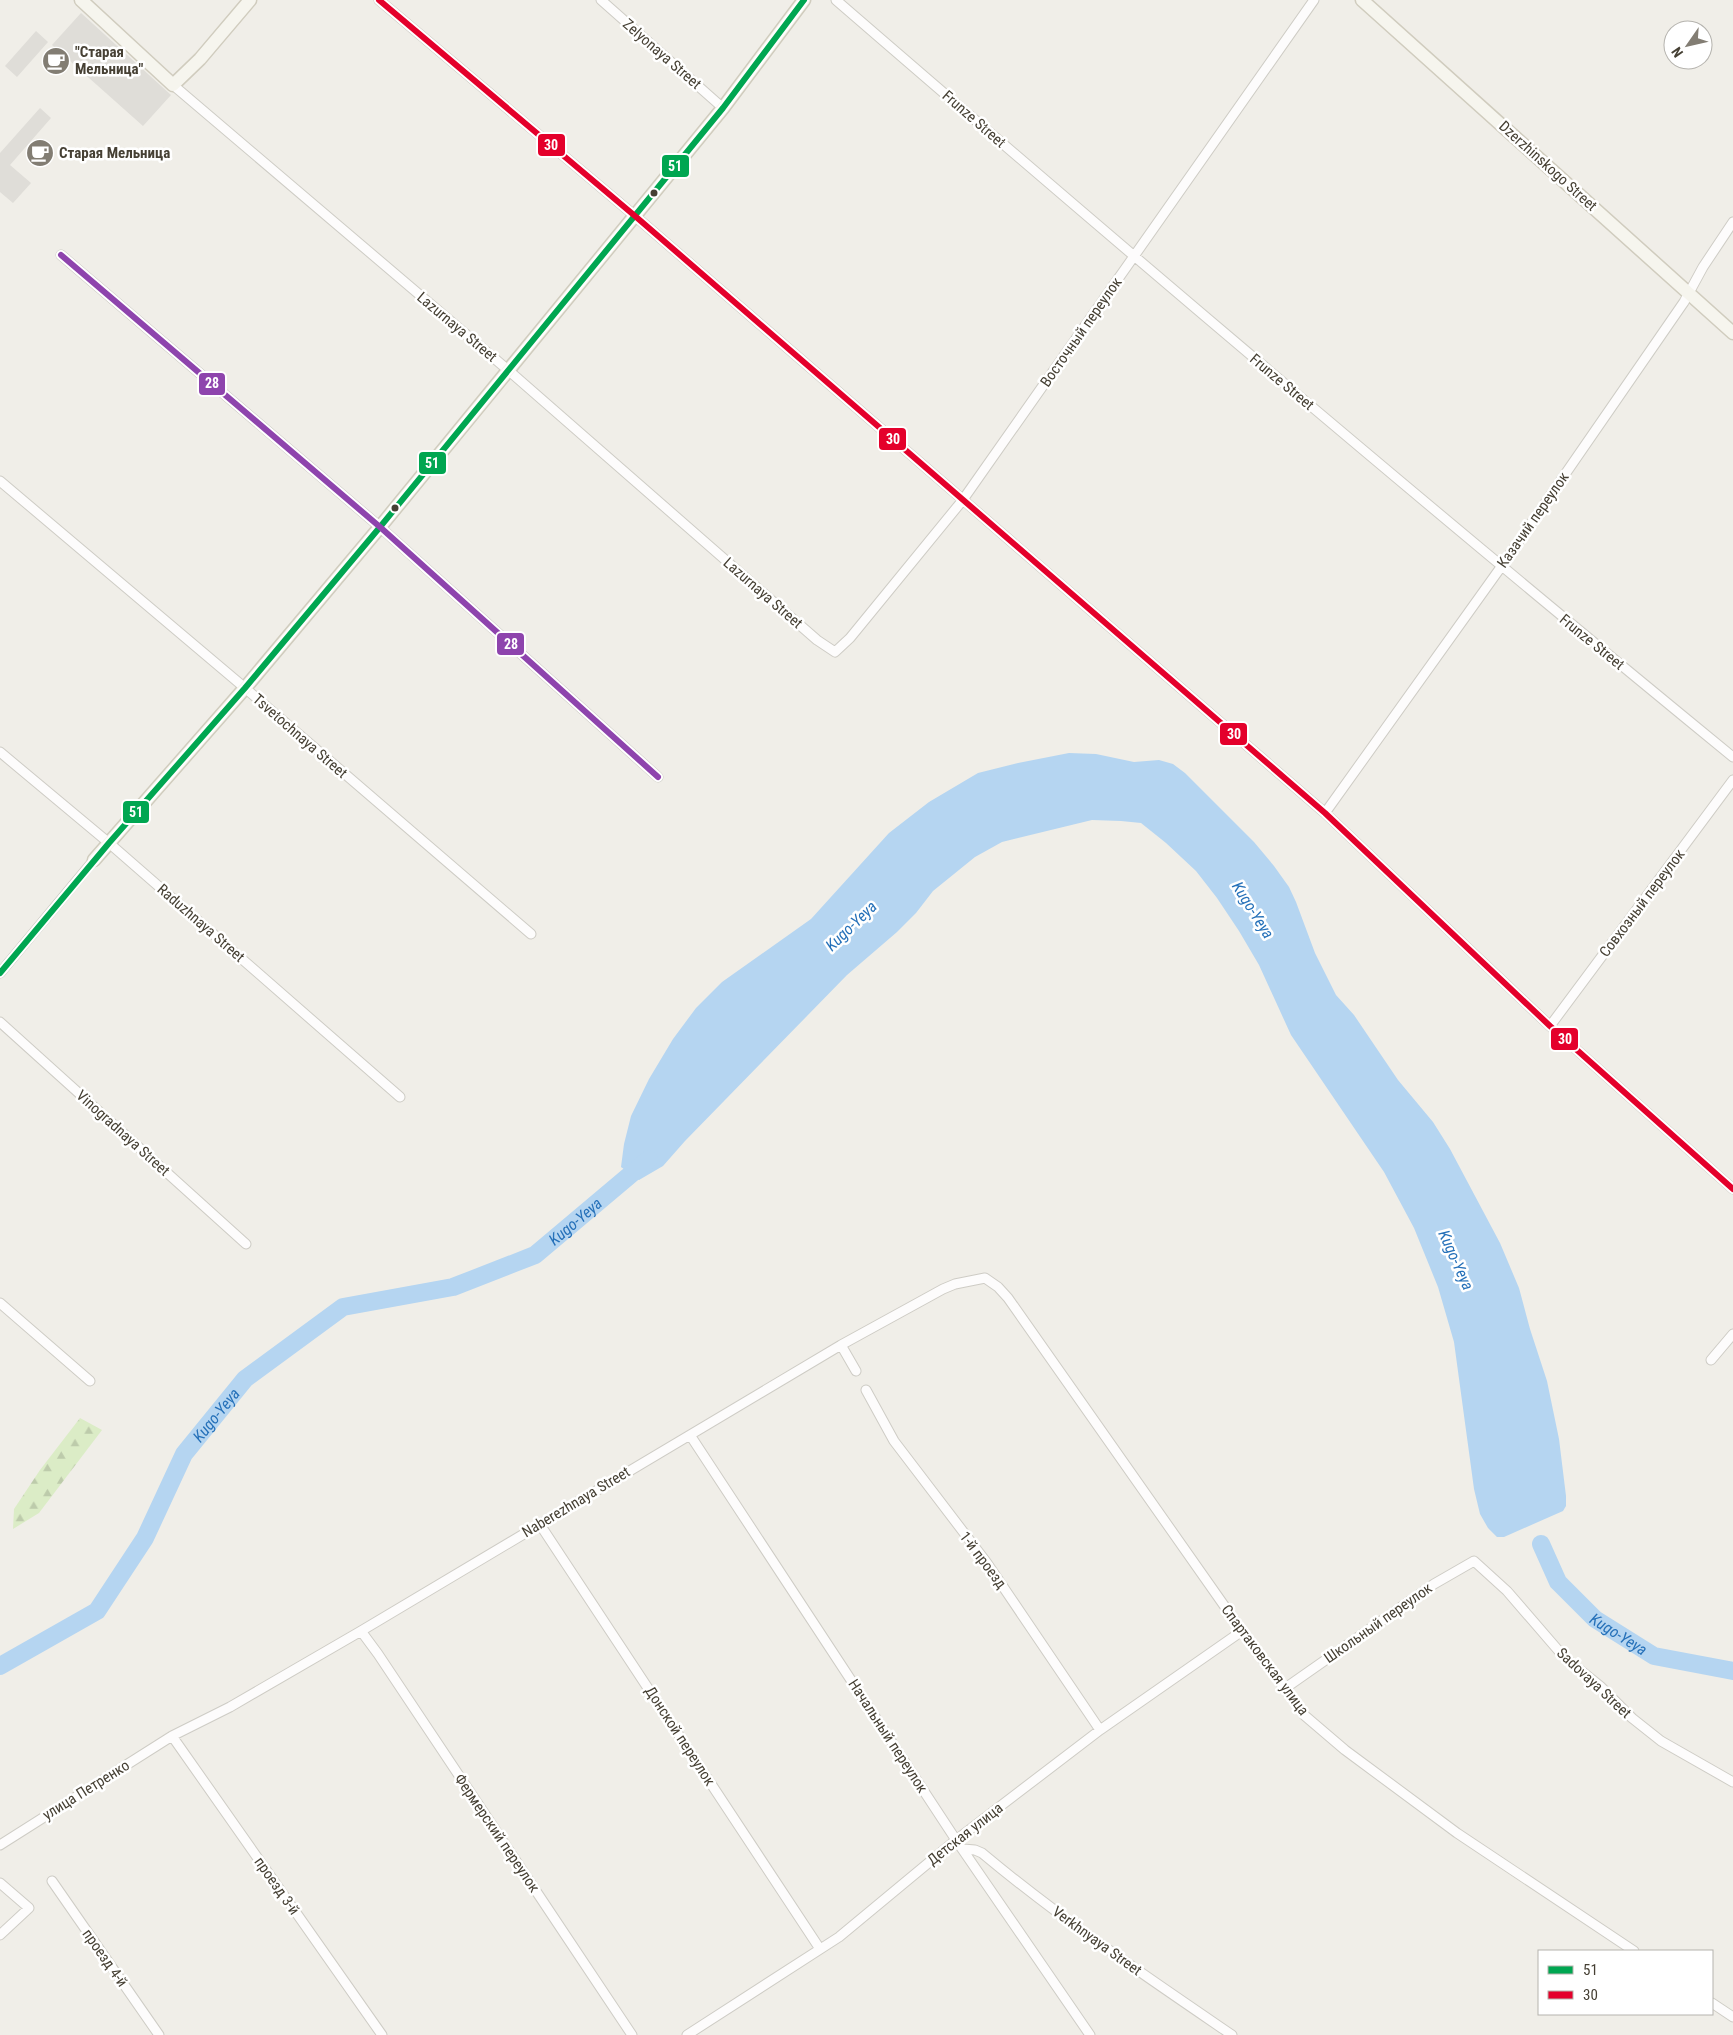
<svg xmlns="http://www.w3.org/2000/svg" width="1733" height="2035" viewBox="0 0 1733 2035" font-family="'Roboto Condensed',sans-serif">
  <defs>
    <pattern id="forest-firs" width="22" height="20" patternUnits="userSpaceOnUse" patternTransform="scale(1.25)"><rect width="22" height="20" fill="#dbecc6"/><path d="M5 1l3.5 6h-7zM16 11l3.5 6h-7z" fill="#bdcbab"/></pattern>
  </defs>
  <rect width="100%" height="100%" fill="#f0eee8"/>
  <path fill="url(#forest-firs)" d="M80,1418L102,1430L39,1513L13,1529L14,1509L40,1470Z"/>
  <path fill="#dfddd8" d="M81,13L171,95L143,126L52,45Z
    M36,31L48,42L17,77L5,66Z
    M40,108L51,118L10,165L31,183L13,203L0,192V153Z"/>
  <path fill="#b5d5f1" d="M1069,753L1096,754L1134,762L1159,760L1173,764L1185,773L1254,842L1274,866L1289,887L1296,902L1315,953L1336,995L1354,1015L1398,1080L1433,1122L1450,1149L1500,1243L1519,1288L1530,1329L1547,1381L1559,1439L1566,1496V1506L1563,1511L1504,1537H1497L1488,1528L1480,1514L1474,1489L1454,1342L1438,1287L1414,1228L1384,1172L1291,1035L1259,965L1239,931L1217,898L1196,871L1166,843L1141,823L1121,821L1092,820L1002,842L975,857L933,891L916,913L897,932L847,975L685,1141L663,1166L639,1180L621,1167L624,1144L631,1116L649,1079L673,1039L696,1008L722,982L811,919L889,833L929,802L978,773L1018,763Z"/>
  <g fill="none" stroke-linecap="round" stroke-linejoin="round">
    <g stroke="#b5d5f1" stroke-width="18">
      <path id="s1" d="M1541,1544L1558,1582L1595,1619L1654,1656L1733,1671"/>
      <path id="s2" d="M0,1666L97,1611L145,1538L184,1454L245,1379L343,1307L453,1287L535,1255L649,1159"/>
    </g>
    <g stroke="#ceccc5" stroke-width="11">
      <path id="street" d="M379,0L635,216L1325,813L1550,1026L1733,1189
        M601,0L723,108
        M836,0C1132,256 1430,509 1733,757
        M173,85L508,370L817,640L835,652L850,638L962,501L1314,0
        M61,255L380,527L658,777
        M0,481L245,688L531,934
        M0,752L109,843L400,1097
        M1325,813L1501,567L1684,302L1703,267L1733,222
        M0,973L94,860
        M0,1022L246,1244
        M1550,1026L1733,780
        M0,1303L90,1381
        M841,1345L856,1371
        M1711,1360L1733,1334
        M866,1390L894,1441L987,1563L1100,1730
        M690,1435L956,1840L1090,2035
        M539,1523L820,1949
        M361,1631L378,1654L632,2035
        M1284,1689L1434,1584L1474,1561L1507,1591L1564,1657L1600,1686L1632,1718L1661,1741L1733,1782
        M172,1736L382,2035
        M0,1845L172,1736L230,1707L361,1631L841,1345L943,1289L955,1284L985,1278L998,1287L1008,1298L1242,1631L1304,1715L1345,1750L1457,1833L1634,1951
        M963,1849L975,1850L982,1853C1061,1919 1147,1977 1232,2035
        M52,1881L159,2035
        M0,1883L29,1908L0,1935
        M1712,2003L1733,2017
        M687,2035L839,1937L956,1840L1100,1730L1242,1631"/>
    </g>
    <g stroke="#d0ccbe" stroke-width="15">
      <path id="secondary" d="M81,0L173,85L200,59L250,0
        M1362,0L1733,333
        M94,860L245,688L380,527L723,108L804,0"/>
    </g>
    <use href="#street" stroke="#fdfcfc" stroke-width="9"/>
    <use href="#secondary" stroke="#f6f5ee" stroke-width="12"/>
    <g stroke="#fff" stroke-width="10">
      <path id="bus-1" d="M0,973L109,843L245,688L380,527L723,108L804,0"/>
    </g>
    <g stroke="#fff" stroke-width="10">
      <path id="bus-2" d="M379,0L635,216L1325,813L1550,1026L1733,1189"/>
    </g>
    <g stroke="#fff" stroke-width="10">
      <path id="bus-3" d="M61,255L380,527L658,777"/>
    </g>
    <use href="#bus-1" stroke="#00a651" stroke-width="6"/>
    <use href="#bus-2" stroke="#e4002b" stroke-width="6"/>
    <use href="#bus-3" stroke="#8e44ad" stroke-width="6"/>
  </g>
  <defs>
    <g id="cafe-disc" transform="scale(1.4375)"><circle r="9.5" fill="#827d73" stroke="#fff"/><path d="M-5.5-4.5H6V0H3Q3 3.5 0 3.5H-2.5Q-5.5 3.5-5.5 0ZM3-3.2v2h1.7v-2ZM-6 4.5H4V6H-6Z" fill="#fff"/></g>
  </defs>
  <g fill-rule="evenodd">
    <use href="#cafe-disc" x="56" y="61"/>
    <use href="#cafe-disc" x="40" y="153"/>
  </g>
  <g fill="#464034" stroke="#fff" stroke-width="2">
    <circle cx="654" cy="193" r="4.5"/>
    <circle cx="395" cy="508" r="4.5"/>
  </g>
  <g text-anchor="middle" dominant-baseline="central" stroke-width="5" stroke-linejoin="round" paint-order="stroke">
    <g font-size="15" font-weight="bold" fill="#464034" stroke="#fff" text-anchor="start">
      <text x="75" y="52">"Старая<tspan x="75" dy="17">Мельница"</tspan></text>
      <text x="59" y="153">Старая Мельница</text>
    </g>
    <g font-size="15" fill="#464034" stroke="#fff">
      <text transform="translate(662 54) rotate(41)">Zelyonaya Street</text>
      <text transform="translate(974 119) rotate(41)">Frunze Street</text>
      <text transform="translate(1548 166) rotate(42)">Dzerzhinskogo Street</text>
      <text transform="translate(457 327) rotate(40)">Lazurnaya Street</text>
      <text transform="translate(1081 332) rotate(-55)">Восточный переулок</text>
      <text transform="translate(1282 382) rotate(40)">Frunze Street</text>
      <text transform="translate(1533 520) rotate(-55)">Казачий переулок</text>
      <text transform="translate(763 593) rotate(41)">Lazurnaya Street</text>
      <text transform="translate(1592 642) rotate(39)">Frunze Street</text>
      <text transform="translate(300 736) rotate(41)">Tsvetochnaya Street</text>
      <text transform="translate(1642 903) rotate(-53)">Совхозный переулок</text>
      <text transform="translate(201 923) rotate(41)">Raduzhnaya Street</text>
      <text transform="translate(123 1133) rotate(42)">Vinogradnaya Street</text>
      <text transform="translate(576 1502) rotate(-31)">Naberezhnaya Street</text>
      <text transform="translate(983 1560) rotate(53)">1-й проезд</text>
      <text transform="translate(1378 1623) rotate(-35)">Школьный переулок</text>
      <text transform="translate(1265 1660) rotate(53)">Спартаковская улица</text>
      <text transform="translate(1594 1683) rotate(43)">Sadovaya Street</text>
      <text transform="translate(680 1736) rotate(57)">Донской переулок</text>
      <text transform="translate(888 1736) rotate(57)">Начальный переулок</text>
      <text transform="translate(86 1790) rotate(-32)">улица Петренко</text>
      <text transform="translate(497 1833) rotate(56)">Фермерский переулок</text>
      <text transform="translate(965 1834) rotate(-38)">Детская улица</text>
      <text transform="translate(277 1886) rotate(55)">проезд 3-й</text>
      <text transform="translate(1097 1941) rotate(36)">Verkhnyaya Street</text>
      <text transform="translate(105 1958) rotate(55)">проезд 4-й</text>
    </g>
    <g font-size="16" font-style="italic" fill="#2671b9" stroke="#fff">
      <text transform="translate(1253 910) rotate(58)">Kugo-Yeya</text>
      <text transform="translate(851 926) rotate(-44)">Kugo-Yeya</text>
      <text stroke="none"><textPath href="#s2" startOffset="762">Kugo-Yeya</textPath></text>
      <text transform="translate(1456 1260) rotate(66)">Kugo-Yeya</text>
      <text stroke="none"><textPath href="#s2" startOffset="342">Kugo-Yeya</textPath></text>
      <text stroke="none"><textPath href="#s1" startOffset="122">Kugo-Yeya</textPath></text>
    </g>
  </g>
  <g stroke="#fff" stroke-width="2">
    <rect x="537" y="133" width="29" height="24" rx="5" fill="#e4002b"/>
    <rect x="661" y="154" width="29" height="24" rx="5" fill="#00a651"/>
    <rect x="198" y="372" width="28" height="24" rx="5" fill="#8e44ad"/>
    <rect x="878" y="427" width="29" height="24" rx="5" fill="#e4002b"/>
    <rect x="418" y="451" width="29" height="24" rx="5" fill="#00a651"/>
    <rect x="496" y="632" width="29" height="24" rx="5" fill="#8e44ad"/>
    <rect x="1219" y="722" width="29" height="24" rx="5" fill="#e4002b"/>
    <rect x="122" y="800" width="28" height="24" rx="5" fill="#00a651"/>
    <rect x="1550" y="1027" width="29" height="24" rx="5" fill="#e4002b"/>
  </g>
  <g font-size="14" text-anchor="middle" font-weight="bold" fill="#fff">
    <text x="551" y="150">30</text>
    <text x="675" y="171">51</text>
    <text x="212" y="388">28</text>
    <text x="893" y="444">30</text>
    <text x="432" y="468">51</text>
    <text x="511" y="649">28</text>
    <text x="1234" y="739">30</text>
    <text x="136" y="817">51</text>
    <text x="1565" y="1044">30</text>
  </g>
  <rect x="1538" y="1950" width="175" height="65" fill="#ffffff" stroke="#b5b3ae"/>
  <rect x="1548" y="1966" width="25" height="8" fill="#00a651" stroke="#b5b3ae"/>
  <text x="1583" y="1975" font-size="15" fill="#464034">51</text>
  <rect x="1548" y="1991" width="25" height="8" fill="#e4002b" stroke="#b5b3ae"/>
  <text x="1583" y="2000" font-size="15" fill="#464034">30</text>
  <g transform="translate(1688 45) rotate(236)"><circle r="24" fill="#ffffff" stroke="#b5b3ae"/>
  <path d="M0-4L9 19L0 12L-9 19Z" fill="#827d73"/>
  <text y="-8" font-size="14" font-weight="bold" text-anchor="middle" fill="#464034">N</text>
  </g>
</svg>
